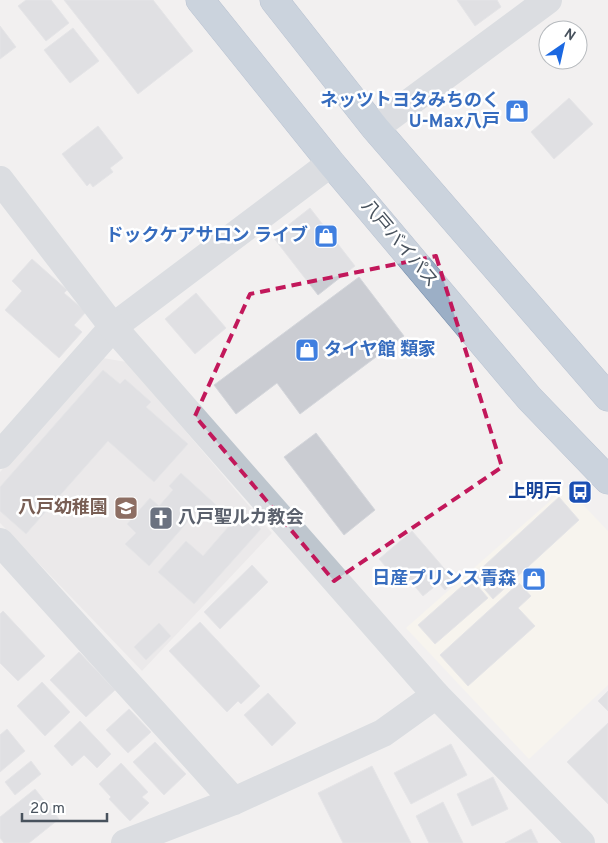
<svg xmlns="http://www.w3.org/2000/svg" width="608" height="843" viewBox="0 0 608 843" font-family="Overpass,'Noto Sans JP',sans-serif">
  <rect width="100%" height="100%" fill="#f2f0f0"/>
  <path fill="#fcf8ea" d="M566,487L608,531V685L529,759L406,628Z"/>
  <path fill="#e3e1e2" d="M103,358L127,362L272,533L142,671L0,523V472Z"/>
  <path fill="#caccd2" stroke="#d4d6db" d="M26,0H51L69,23L46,41L18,6Z
    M64,0H153L193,51L138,94Z
    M457,0H497L501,7L475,26Z
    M0,26L16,47L0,59Z
    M73,28L99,61L70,83L44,50Z
    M569,98L593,124L554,159L531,132Z
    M98,126L123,158L110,168L113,172L93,187L90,183L87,186L62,154Z
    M310,208L355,266L318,295L273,237Z
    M32,259L67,290L64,293L86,312L74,325L82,332L59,358L5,310L22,291L12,281Z
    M359,277L404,336L300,414L277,383L236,414L214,385Z
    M196,293L226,328L195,354L165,319Z
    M103,370L120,384L125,379L151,402L146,407L188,444L154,482L108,441L26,534L0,511V487Z
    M316,433L375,510L344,535L284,457Z
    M181,473L225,513L213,525L197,511L149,566L125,544L136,533L127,524L150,498L159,506L173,490L169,486Z
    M559,497L579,520L493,599L473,576Z
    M242,511L261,529L194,604L158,572L186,541L203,556Z
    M412,531L455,581L445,590L439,583L423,596L402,571L395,577L379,559Z
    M252,565L268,582L220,629L204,612Z
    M471,578L488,598L435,644L418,625Z
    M519,583L531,596L518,608L535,626L468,686L440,655Z
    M3,611L45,656L18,681L0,663V614Z
    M200,622L260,686L241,704L238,701L227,712L169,651Z
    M159,623L171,636L146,660L134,647Z
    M79,652L115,690L86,717L50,680Z
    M42,682L70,712L45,736L17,706Z
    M608,691V711L598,701Z
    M268,693L296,723L272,746L244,715Z
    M129,709L151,732L128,753L106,730Z
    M80,721L111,754L97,768L84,755L72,766L54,746Z
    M608,723V804L567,762Z
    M7,729L25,751L0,772V735Z
    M155,742L186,774L164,795L133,762Z
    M451,744L467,775L411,804L394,773Z
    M31,761L41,774L15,795L5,782Z
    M121,763L148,792L142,797L149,803L130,821L109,799L111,797L99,784Z
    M372,766L411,843H343L318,793Z
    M493,777L508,809L472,826L457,794Z
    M35,789L59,819L29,843H4L0,838V817Z
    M443,802L463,843H429L416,816Z
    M531,829L538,843H505Z"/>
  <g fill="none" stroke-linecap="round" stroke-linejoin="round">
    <g stroke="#738baa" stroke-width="29">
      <path id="trunk" d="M200,0L331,163L529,398L608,480
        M274,0L375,128L608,397"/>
    </g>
    <path stroke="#bec6ce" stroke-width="28" d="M375,128L548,0
      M0,455L113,327L331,163
      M0,542L234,801
      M125,843L234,801L383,733L436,695"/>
    <path stroke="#bec6ce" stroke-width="28" d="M0,180L113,327L436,695L581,843"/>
    <use href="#trunk" stroke="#9cafc6" stroke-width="28"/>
  </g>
  <path d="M0 0H608V843H0ZM436,256L502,467L334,581L195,416L250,294Z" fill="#f2f0f0" fill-opacity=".55" fill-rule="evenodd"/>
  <path fill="none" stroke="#c2185b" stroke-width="4" stroke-dasharray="10 6" stroke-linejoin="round" d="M436,256L502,467L334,581L195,416L250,294Z"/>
  <defs>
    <g id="shop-square" transform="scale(1.25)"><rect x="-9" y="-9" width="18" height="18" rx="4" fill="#3f7fe0" stroke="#fff"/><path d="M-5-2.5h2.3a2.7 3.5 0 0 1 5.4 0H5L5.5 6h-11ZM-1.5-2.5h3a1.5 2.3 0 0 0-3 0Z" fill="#fff"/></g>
    <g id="bus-square" transform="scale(1.25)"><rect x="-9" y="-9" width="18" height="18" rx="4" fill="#1a4fb4" stroke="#fff"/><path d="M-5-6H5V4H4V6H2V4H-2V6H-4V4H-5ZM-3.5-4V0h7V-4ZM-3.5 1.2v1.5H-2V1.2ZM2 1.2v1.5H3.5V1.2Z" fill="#fff"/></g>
    <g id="school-square" transform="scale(1.25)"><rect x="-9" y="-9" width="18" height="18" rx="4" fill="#8d6e63" stroke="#fff"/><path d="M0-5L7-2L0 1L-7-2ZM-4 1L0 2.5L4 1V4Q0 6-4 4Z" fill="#fff"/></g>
    <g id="church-square" transform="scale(1.25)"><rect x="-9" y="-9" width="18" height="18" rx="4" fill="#6b7280" stroke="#fff"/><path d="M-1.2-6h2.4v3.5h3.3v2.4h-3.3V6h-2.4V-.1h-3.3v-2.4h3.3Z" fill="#fff"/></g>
  </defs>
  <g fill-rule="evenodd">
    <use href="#shop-square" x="517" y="111"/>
    <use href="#shop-square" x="326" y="236"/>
    <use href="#shop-square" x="307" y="350"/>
    <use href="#bus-square" x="580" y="492"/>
    <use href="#school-square" x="126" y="508"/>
    <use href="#church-square" x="161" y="518"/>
    <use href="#shop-square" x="534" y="579"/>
  </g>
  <g text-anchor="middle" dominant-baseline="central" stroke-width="5" stroke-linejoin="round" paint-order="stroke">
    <g font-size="18" font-weight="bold" fill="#366cbe" stroke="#fff" text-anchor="end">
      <text x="500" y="101">ネッツトヨタみちのく<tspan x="500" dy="21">U-Max八戸</tspan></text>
      <text x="308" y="236">ドックケアサロン ライブ</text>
      <text x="324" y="350" text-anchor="start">タイヤ館 類家</text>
      <text x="516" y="579">日産プリンス青森</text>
    </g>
    <g font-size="18" fill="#48525d" stroke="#fff">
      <text transform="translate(399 244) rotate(50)">八戸バイパス</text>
    </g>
    <g font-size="18" font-weight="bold" fill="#164399" stroke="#fff" text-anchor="end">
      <text x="562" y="492">上明戸</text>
    </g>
    <g font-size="18" font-weight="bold" fill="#785e54" stroke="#fff" text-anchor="end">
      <text x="108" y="508">八戸幼稚園</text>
    </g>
    <g font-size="18" font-weight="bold" fill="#5b616d" stroke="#fff" text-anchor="start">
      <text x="178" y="518">八戸聖ルカ教会</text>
    </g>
  </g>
  <g transform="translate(563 45) rotate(34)"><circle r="24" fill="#ffffff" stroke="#b6babe"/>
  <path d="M0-4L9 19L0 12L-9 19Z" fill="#1b68e1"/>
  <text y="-8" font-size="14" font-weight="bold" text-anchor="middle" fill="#48525d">N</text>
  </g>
  <path d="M22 813v8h85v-8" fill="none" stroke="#48525d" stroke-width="2.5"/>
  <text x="30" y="813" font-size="15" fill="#48525d" stroke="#ffffff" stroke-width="4" paint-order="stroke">20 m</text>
</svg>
